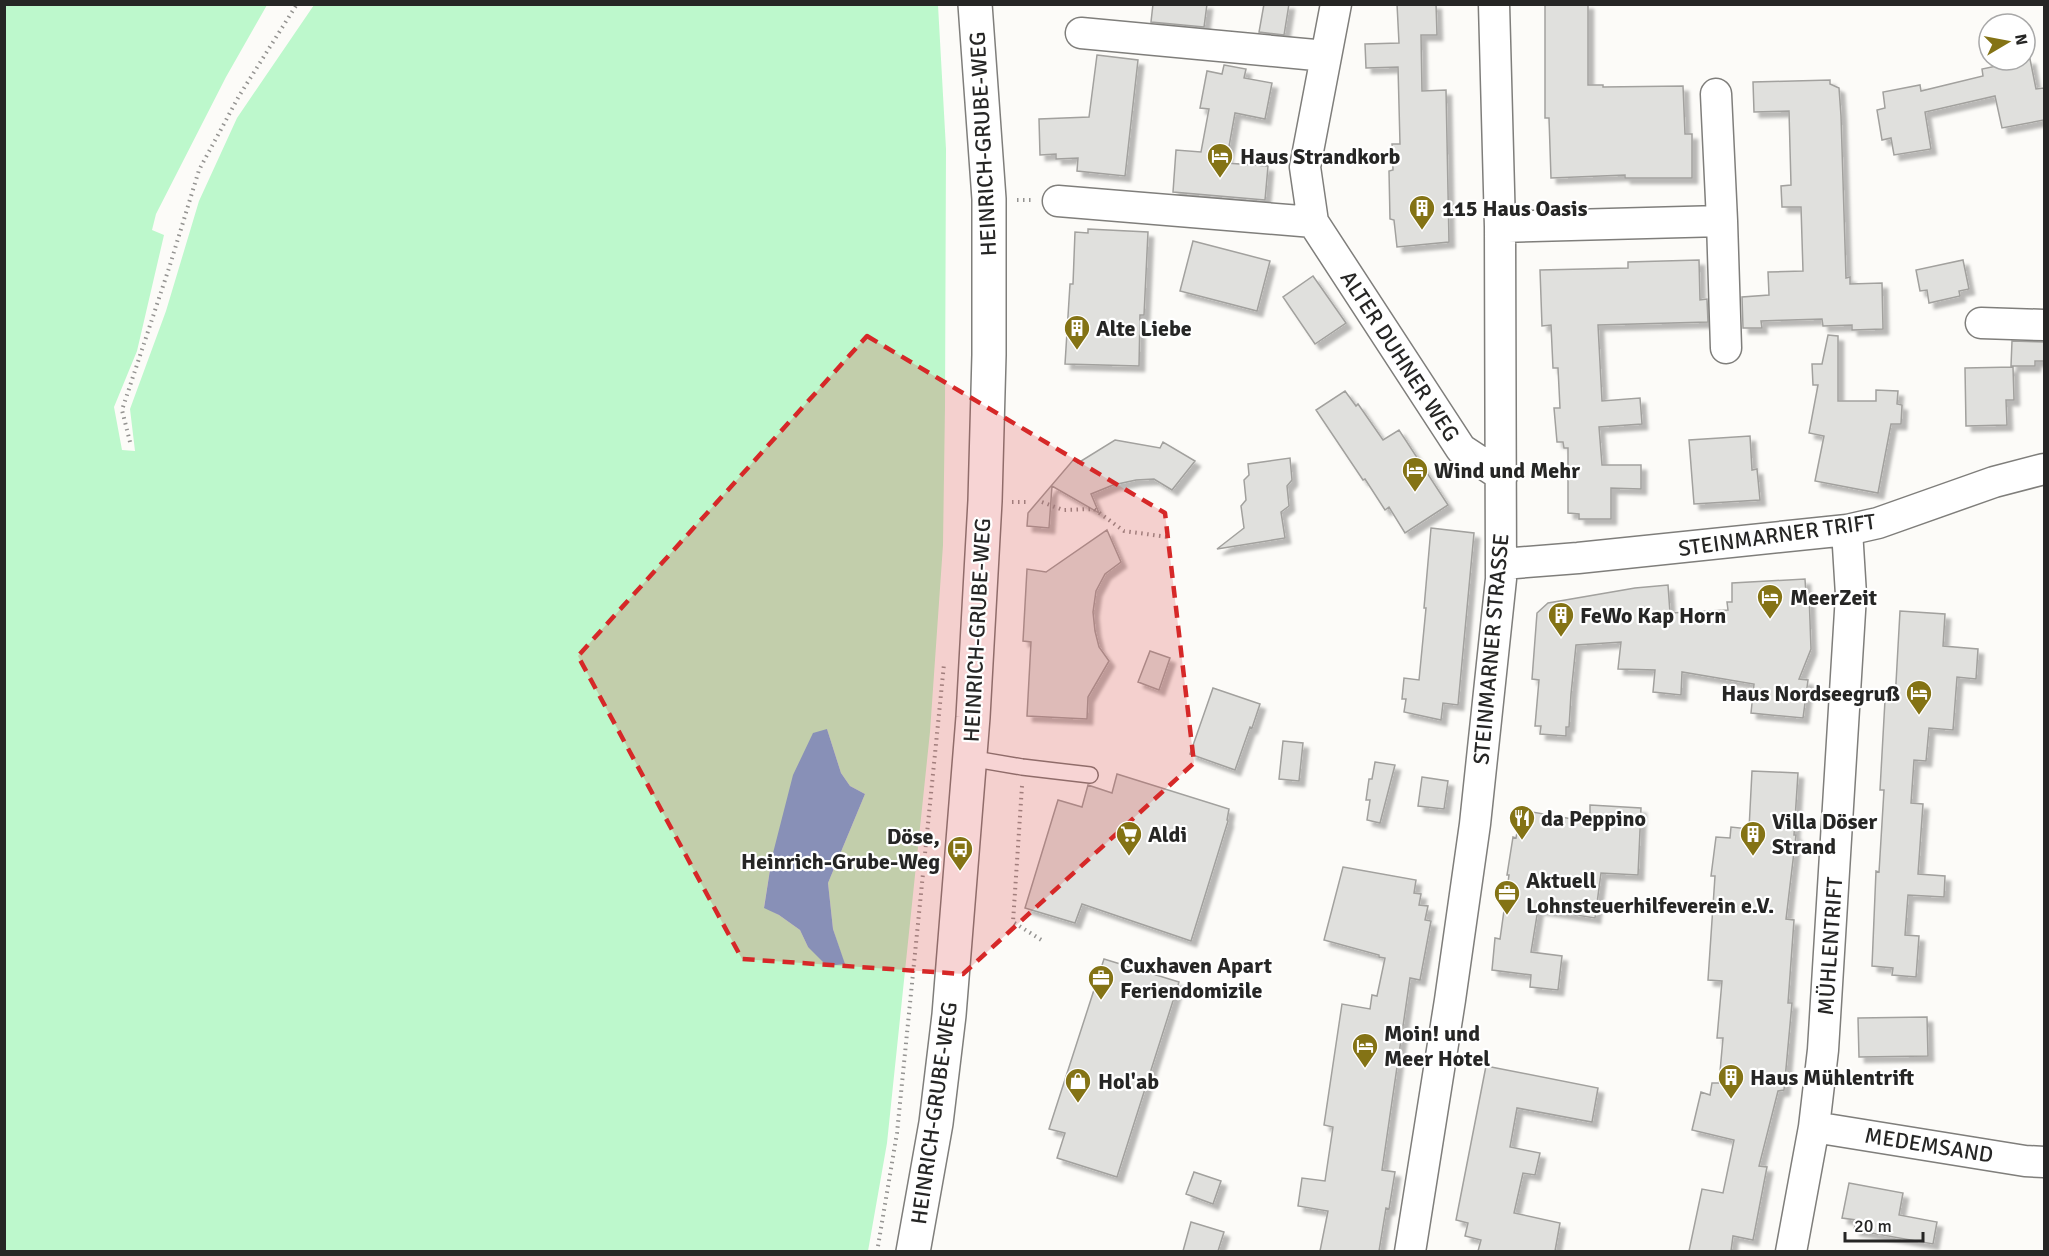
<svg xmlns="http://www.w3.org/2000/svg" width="2049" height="1256" viewBox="0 0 2049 1256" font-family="Signika,sans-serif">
  <defs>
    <filter id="shadow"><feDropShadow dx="5.5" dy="5.5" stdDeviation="1.5" flood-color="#0004"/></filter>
  </defs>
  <rect width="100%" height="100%" fill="#fcfbf8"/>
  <path fill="#bdf8cc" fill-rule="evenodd" d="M5,5H267L226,77L156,214L152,230L164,235L137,351L114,407L122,450L135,451L130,409L166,311L199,201L237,118L314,5H938L946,149L945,407L943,545L930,732L887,1143L868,1251L5,1252ZM827,729L841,773L850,786L865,794L828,883L833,929L844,963L808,947L800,930L779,915L764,907L772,857Z"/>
  <path fill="#75aadb" d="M827,729L841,773L850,786L865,794L828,883L833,929L845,964L827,966L808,947L800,930L779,915L764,908L772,857L793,775L813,733Z"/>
  <path fill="#e0e0dd" stroke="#a2a19e" stroke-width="1.5" filter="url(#shadow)" d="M1153,4H1207L1204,27L1151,22Z
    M1264,4H1289L1284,35L1259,32Z
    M1397,4H1436L1437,35H1421L1422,91L1446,90L1449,242L1397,247L1394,220L1390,219L1389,171L1393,170L1392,144H1400L1398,67L1366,68L1365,44L1399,43Z
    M1545,4H1588V85H1603V87L1683,86L1685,134H1692V178H1625V175L1551,178L1549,118H1545Z
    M1097,55L1138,60L1125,176L1077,171L1078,158L1056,159V154L1040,155L1039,119L1089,117Z
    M2030,59L2036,89L2044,88V120L2002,128L1995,96L1925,112L1931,149L1894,155L1891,138L1882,140L1877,110L1885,108L1883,92L1920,85L1921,91L1983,76L1982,69Z
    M1224,65L1246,69L1244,78L1272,83L1265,119L1235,113L1226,163L1268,166L1265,200L1173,192L1176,150L1201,152L1209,109L1200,108L1207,71L1222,74Z
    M1830,80V84L1839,88L1841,116L1846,278L1850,277V284L1882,283L1883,329L1852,330V325L1823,326L1822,319L1761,321L1762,328H1743L1742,297L1769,295L1768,272L1803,271L1801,207H1782L1781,186L1791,185L1789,111L1754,112L1753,82Z
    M1088,229L1148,232L1144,315H1140L1139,366L1065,364L1070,284H1073L1075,232L1088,233Z
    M1193,241L1270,261L1257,311L1180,291Z
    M1699,260L1700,300L1707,299L1708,322L1598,325L1602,401L1640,398L1642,424L1599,427L1602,465H1641V489L1611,488V519H1579V514L1568,513V448H1564L1563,442H1557L1554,408H1560L1558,368H1553L1551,325L1542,326L1540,270L1628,268V262Z
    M1963,260L1969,289L1959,291L1960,296L1929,303L1927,290L1920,291L1916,270Z
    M1313,276L1346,323L1315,344L1283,297Z
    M1828,335L1838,336V401H1876V390L1898,391L1897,404L1902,405L1901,424H1891L1878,493L1815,481L1824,436L1809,433L1818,385H1813L1812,364H1822Z
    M2012,341L2044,342V361H2035V366H2011Z
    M2013,367L2014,400H2006L2007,425L1966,426L1965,368Z
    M1345,391L1356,406L1358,404L1383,440L1399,430L1448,505L1405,533L1389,507L1385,510L1365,479L1363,480L1316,410Z
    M1750,436L1752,470L1757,469L1760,500L1694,504L1689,440Z
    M1115,440L1160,448L1163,442L1195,461L1172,490L1154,479L1136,480L1113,485L1091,494L1099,513L1052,486L1049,528L1027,526L1028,513L1074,459L1078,463Z
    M1290,458L1292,480L1287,486L1289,506L1281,512L1285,538L1217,549L1244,528L1241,506L1246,500L1244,480L1249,475L1248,464Z
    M1431,528L1474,533L1458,705L1443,703L1441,720L1404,712L1406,699H1402L1404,678L1419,680L1426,608H1424Z
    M1107,530L1121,562L1105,574L1096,591L1093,612L1095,631L1099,647L1109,661L1088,697L1087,719L1027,716L1031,642L1023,641L1027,569L1046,572Z
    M1805,579L1806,595L1809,594L1811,649L1799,679L1808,680L1803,718L1751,713L1754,684L1682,672L1681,695L1653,692L1655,670L1618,669L1621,642L1576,645L1571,694L1569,727H1566V736L1540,734L1541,726H1535L1539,680L1532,679L1537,613L1548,603L1635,588L1668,585L1670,613L1728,610L1727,602H1732V583Z
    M1900,611L1945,614L1943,646L1978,649L1976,679L1957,677L1953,730L1929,728L1926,761L1914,760L1911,803L1923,804L1918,874L1945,876L1944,897L1908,895L1905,935L1919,936L1916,977L1892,975L1893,968L1872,966L1876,871L1879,872L1884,790H1880L1885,700L1895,701Z
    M1150,651L1170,658L1159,690L1138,682Z
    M1213,688L1260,704L1252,728L1250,727L1235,770L1190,754Z
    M1283,741L1303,743L1299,781L1279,779Z
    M1375,762L1395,765L1380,823L1367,820L1370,800H1366L1369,779H1372Z
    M1752,771L1798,773L1794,835H1796L1786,919L1794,920L1788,1003H1792L1784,1090L1778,1091L1759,1166L1767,1167L1753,1240L1733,1236L1731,1251H1689L1702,1189L1723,1193L1734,1140L1692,1130L1701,1092L1710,1095L1712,1083H1719L1723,1038H1717L1722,981L1708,980L1715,876H1711L1716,837L1730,838L1731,827L1749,829Z
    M1117,774L1229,809L1227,820L1228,821L1191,941L1082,904L1075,923L1025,908L1058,800L1082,807L1088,785L1112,793Z
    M1422,777L1448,781L1444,809L1418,806Z
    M1590,805L1641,808L1638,875L1601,873L1595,918L1538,909L1531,952L1562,956L1558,990L1530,987L1531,975L1492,970L1495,938L1500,939L1509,875H1507L1513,837L1516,838L1521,810L1590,822Z
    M1343,867L1416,880L1414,893L1421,894L1419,905L1428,906L1425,920L1431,921L1420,980L1410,978L1382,1170L1395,1172L1389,1209L1386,1208L1379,1251H1320L1328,1211L1298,1206L1302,1178L1325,1181L1333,1127L1324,1125L1342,1004L1370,1009L1372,995L1377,996L1385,958L1379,957V955L1324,940Z
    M1104,959L1179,982L1117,1177L1057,1158L1065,1133L1049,1129Z
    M1927,1017L1928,1056L1859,1057L1858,1018Z
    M1486,1066L1598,1088L1592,1122L1517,1108L1510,1147L1540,1153L1535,1175L1523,1173L1514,1213L1560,1223L1555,1251H1478L1481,1240L1465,1236L1468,1223L1456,1220Z
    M1194,1172L1221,1181L1213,1204L1186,1194Z
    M1849,1183L1903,1193L1899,1215L1937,1222L1933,1244L1854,1230L1856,1220L1842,1218Z
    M1191,1222L1224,1232L1218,1251H1183Z"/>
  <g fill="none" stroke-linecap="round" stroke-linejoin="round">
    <g stroke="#7f7e7b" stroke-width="18">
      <path id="service" d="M969,758L1022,767L1090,775"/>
    </g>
    <g stroke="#7f7e7b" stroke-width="33">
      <path id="minor" d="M1336,4L1305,167L1313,222L1461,449L1502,476
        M1081,33L1326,56
        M1716,94L1722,221L1726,348
        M1058,201L1313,222
        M1500,227L1722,221
        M1981,323L2044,325
        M1502,564L1578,558L1847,530L1878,523L1994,482L2044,469
        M1814,1127L2025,1161L2044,1162
        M1410,1252L1450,1000L1475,824L1501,579L1500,227L1494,4
        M1791,1252L1814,1127L1823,1050L1851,595L1847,530"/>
    </g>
    <g stroke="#7f7e7b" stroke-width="36">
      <path id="tertiary" d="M913,1252L936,1123L949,1015L973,717L985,501L989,355V199L975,4"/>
    </g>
    <path stroke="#949391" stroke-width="4" stroke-dasharray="1.5 4.5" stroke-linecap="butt" d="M1017,200H1033
      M130,442L122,410L170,265L199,170L239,96L297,4
      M1012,502H1029
      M1042,502L1063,510L1094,509L1124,531L1168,537
      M1022,786L1013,922L1043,941
      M877,1252L897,1133L944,664"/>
    <use href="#service" stroke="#fff" stroke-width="15"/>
    <use href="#minor" stroke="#fff" stroke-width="30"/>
    <use href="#tertiary" stroke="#fff" stroke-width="33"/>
  </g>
  <path fill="#d62828" fill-opacity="0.2" stroke="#d62828" stroke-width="4.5" stroke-dasharray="12 8" stroke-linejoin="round" d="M867,336L1165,513L1194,763L963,974L742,959L578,656Z"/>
  <defs>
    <g id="hotel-pin" transform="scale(1.35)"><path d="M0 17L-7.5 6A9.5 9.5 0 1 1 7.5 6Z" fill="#847315" stroke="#fff"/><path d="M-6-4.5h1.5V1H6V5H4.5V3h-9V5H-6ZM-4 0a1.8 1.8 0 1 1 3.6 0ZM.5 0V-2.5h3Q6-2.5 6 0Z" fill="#fff"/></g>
    <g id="building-pin" transform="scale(1.35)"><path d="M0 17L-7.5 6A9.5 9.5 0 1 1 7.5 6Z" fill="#847315" stroke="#fff"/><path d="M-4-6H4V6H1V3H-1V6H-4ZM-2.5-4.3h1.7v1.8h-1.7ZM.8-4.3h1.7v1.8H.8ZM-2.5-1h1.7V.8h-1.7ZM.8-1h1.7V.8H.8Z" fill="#fff"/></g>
    <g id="restaurant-pin" transform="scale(1.35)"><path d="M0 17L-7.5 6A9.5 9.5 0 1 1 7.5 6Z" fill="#847315" stroke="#fff"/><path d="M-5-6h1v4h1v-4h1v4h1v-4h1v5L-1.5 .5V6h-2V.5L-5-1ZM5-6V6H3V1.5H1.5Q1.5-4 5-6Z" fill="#fff"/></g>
    <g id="supermarket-pin" transform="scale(1.35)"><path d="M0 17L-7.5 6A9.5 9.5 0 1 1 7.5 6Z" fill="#847315" stroke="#fff"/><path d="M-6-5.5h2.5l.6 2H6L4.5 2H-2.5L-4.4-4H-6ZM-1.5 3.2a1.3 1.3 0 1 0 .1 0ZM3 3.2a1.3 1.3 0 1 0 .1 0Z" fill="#fff"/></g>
    <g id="bus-pin" transform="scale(1.35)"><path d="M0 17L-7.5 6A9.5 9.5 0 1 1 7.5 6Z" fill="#847315" stroke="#fff"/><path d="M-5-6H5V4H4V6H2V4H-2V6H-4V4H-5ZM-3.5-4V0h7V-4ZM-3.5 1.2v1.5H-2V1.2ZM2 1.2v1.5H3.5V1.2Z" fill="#fff"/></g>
    <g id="office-pin" transform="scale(1.35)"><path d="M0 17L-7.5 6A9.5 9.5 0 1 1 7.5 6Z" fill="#847315" stroke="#fff"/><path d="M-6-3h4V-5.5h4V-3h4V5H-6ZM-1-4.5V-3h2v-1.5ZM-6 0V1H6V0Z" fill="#fff"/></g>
    <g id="shop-pin" transform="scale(1.35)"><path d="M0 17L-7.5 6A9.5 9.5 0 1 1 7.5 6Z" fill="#847315" stroke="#fff"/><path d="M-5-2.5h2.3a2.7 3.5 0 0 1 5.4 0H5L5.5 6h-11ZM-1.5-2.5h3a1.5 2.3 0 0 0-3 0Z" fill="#fff"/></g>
  </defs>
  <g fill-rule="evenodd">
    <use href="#hotel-pin" x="1220" y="156"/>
    <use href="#building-pin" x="1422" y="208"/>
    <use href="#building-pin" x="1077" y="328"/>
    <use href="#hotel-pin" x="1415" y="470"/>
    <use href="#hotel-pin" x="1770" y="597"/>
    <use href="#building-pin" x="1561" y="615"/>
    <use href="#hotel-pin" x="1919" y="693"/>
    <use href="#restaurant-pin" x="1522" y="818"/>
    <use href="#supermarket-pin" x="1129" y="834"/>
    <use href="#building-pin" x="1753" y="834"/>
    <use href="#bus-pin" x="960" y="849"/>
    <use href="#office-pin" x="1507" y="893"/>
    <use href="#office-pin" x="1101" y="978"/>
    <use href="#hotel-pin" x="1365" y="1046"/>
    <use href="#building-pin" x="1731" y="1077"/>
    <use href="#shop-pin" x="1078" y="1081"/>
  </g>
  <g text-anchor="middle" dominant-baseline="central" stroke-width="4.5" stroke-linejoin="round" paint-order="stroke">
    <g font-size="22" fill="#262625" stroke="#fff">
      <text transform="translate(983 144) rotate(-93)">HEINRICH-GRUBE-WEG</text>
      <text transform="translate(1400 356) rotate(57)">ALTER DUHNER WEG</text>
      <text transform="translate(1777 535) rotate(-8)">STEINMARNER TRIFT</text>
      <text transform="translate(977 630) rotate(-87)">HEINRICH-GRUBE-WEG</text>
      <text transform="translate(1491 649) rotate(-85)">STEINMARNER STRASSE</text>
      <text transform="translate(1830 946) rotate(-86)">MÜHLENTRIFT</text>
      <text transform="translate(934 1113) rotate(-82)">HEINRICH-GRUBE-WEG</text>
      <text transform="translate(1929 1145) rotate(9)">MEDEMSAND</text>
    </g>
    <g font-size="22" font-weight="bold" fill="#262625" stroke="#fff" text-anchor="start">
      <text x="1240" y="156">Haus Strandkorb</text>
      <text x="1442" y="208">115 Haus Oasis</text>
      <text x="1096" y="328">Alte Liebe</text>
      <text x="1434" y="470">Wind und Mehr</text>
      <text x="1790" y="597">MeerZeit</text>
      <text x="1580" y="615">FeWo Kap Horn</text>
      <text x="1900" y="693" text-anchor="end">Haus Nordseegruß</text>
      <text x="1541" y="818">da Peppino</text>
      <text x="1772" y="821">Villa Döser<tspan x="1772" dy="25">Strand</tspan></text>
      <text x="1148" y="834">Aldi</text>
      <text x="940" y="836" text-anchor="end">Döse,<tspan x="940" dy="25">Heinrich-Grube-Weg</tspan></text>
      <text x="1526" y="880">Aktuell<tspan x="1526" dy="25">Lohnsteuerhilfeverein e.V.</tspan></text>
      <text x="1120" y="965">Cuxhaven Apart<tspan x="1120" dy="25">Feriendomizile</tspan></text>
      <text x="1384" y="1033">Moin! und<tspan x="1384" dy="25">Meer Hotel</tspan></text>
      <text x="1750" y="1077">Haus Mühlentrift</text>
      <text x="1098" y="1081">Hol'ab</text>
    </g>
  </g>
  <rect width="2049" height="1256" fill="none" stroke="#262625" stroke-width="12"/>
  <g transform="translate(2007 42) rotate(80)"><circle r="28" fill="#ffffff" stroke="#a8a8a8" stroke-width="1.5"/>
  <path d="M0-4.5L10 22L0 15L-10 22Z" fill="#847315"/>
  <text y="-9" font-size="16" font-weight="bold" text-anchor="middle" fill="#262625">N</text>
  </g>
  <path d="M1845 1232v9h78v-9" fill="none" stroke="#262625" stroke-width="3"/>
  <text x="1854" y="1232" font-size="18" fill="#262625" stroke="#ffffff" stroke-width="4.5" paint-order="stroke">20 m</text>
</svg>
